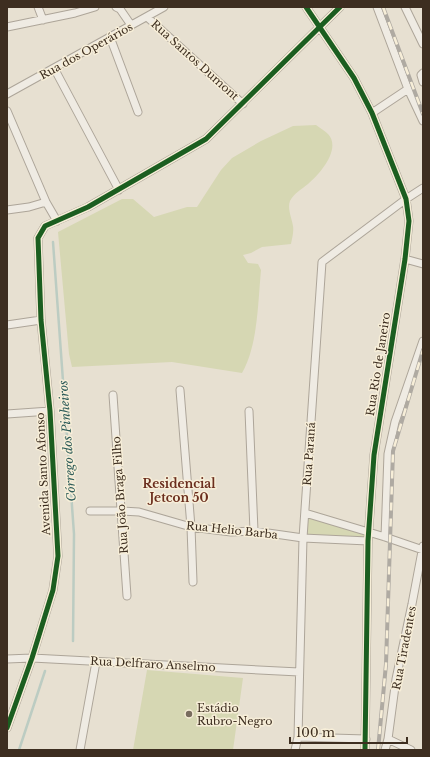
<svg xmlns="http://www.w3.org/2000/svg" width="430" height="757" viewBox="0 0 430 757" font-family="'Libre Baskerville',serif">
  <rect width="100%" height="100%" fill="#e7e0d1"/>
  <path fill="#d6d7b3" d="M316,125C320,128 325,131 328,134C342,149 319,175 308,184C302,189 294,193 290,201C287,208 292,219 293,226C294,232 292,238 291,244L262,247L251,253L243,255L248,263L258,264L261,270C258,301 258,346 242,373L172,362L72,367L69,354L58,232L122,199H133L154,217L187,207H197L221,170L232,158L261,141L293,126Z
    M307,517L366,533V539L305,535Z
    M147,670L243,678L233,750H133Z"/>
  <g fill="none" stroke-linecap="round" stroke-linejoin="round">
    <path stroke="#bcccc2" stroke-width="2.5" d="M7,9V7
      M53,242L74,534L73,641
      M19,750L45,671"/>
    <g stroke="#ada599" stroke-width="9">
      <path id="minor" d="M38,7L43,20
        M116,7L120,9L131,25
        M306,7L354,78L372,113L406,199L409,221L405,259L374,455L368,541L365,750
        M377,7L408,89L423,121
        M405,7L423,44
        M147,17L243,104
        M7,27L75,13L95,7
        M110,37L138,112
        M54,68L119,190
        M423,73L421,75L423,82
        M7,94L164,7
        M7,111L46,202L57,221
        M372,113L408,89
        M7,210L29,207L46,202
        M405,259L423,264
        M7,325L41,320
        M180,390L191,527L193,582
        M113,395L127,596
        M249,411L254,531
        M7,414L50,411
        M90,511H122L139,512L191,527L231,532L254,531L303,538L368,541
        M305,513L385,537L423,550
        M385,537L388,454L395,422L423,341
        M7,659L32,658L299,672
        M7,728L32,658L53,590L58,556L50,411L41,320L38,238L45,226L88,207L206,139L340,7
        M298,737L366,739
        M388,739L411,750
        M80,750L96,662
        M295,750L298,737L303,538L322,262L406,199L423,188
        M385,750L388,739L396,679L412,604L423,546"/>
    </g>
    <use href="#minor" stroke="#efebe3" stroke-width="7"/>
    <g stroke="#afaaa2" stroke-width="4">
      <path id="rail" d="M383,7L423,114
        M378,750L386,664L393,451L423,350"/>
    </g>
    <use href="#rail" stroke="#f7eed8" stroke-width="2.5" stroke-dasharray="8" stroke-linecap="butt"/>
    <g stroke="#f7eed8" stroke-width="8">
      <path id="cycleway" d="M306,7L354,78L372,113L406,199L409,221L405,259L374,455L368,541L365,750
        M7,728L32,658L53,590L58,556L50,411L41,320L38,238L45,226L88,207L206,139L340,7"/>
    </g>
    <use href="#cycleway" stroke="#1b5e20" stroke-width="5"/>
  </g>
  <circle fill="#786c5e" stroke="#f7eed8" stroke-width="1.5" cx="189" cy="714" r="4"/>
  <g text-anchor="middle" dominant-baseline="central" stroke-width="3" stroke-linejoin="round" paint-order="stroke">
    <g font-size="11" fill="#3d2e20" stroke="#f7eed8">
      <text transform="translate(86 51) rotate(-29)">Rua dos Operários</text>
      <text transform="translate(195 60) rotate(42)">Rua Santos Dumont</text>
      <text transform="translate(378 364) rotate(-81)">Rua Rio de Janeiro</text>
      <text transform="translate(309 454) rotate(-86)">Rua Paraná</text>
      <text transform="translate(43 474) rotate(-93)">Avenida Santo Afonso</text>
      <text transform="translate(120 495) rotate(-94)">Rua João Braga Filho</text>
      <text transform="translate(232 530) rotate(6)">Rua Helio Barba</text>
      <text transform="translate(404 648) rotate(-79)">Rua Tiradentes</text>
      <text transform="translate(153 664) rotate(3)">Rua Delfraro Anselmo</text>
    </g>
    <g font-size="11" fill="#3d2e20" stroke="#f7eed8" text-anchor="start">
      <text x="197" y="708">Estádio<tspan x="197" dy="13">Rubro-Negro</tspan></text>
    </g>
    <g font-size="12" font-style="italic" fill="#2f5d5a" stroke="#f7eed8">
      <text transform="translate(67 441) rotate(-94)">Córrego dos Pinheiros</text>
    </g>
    <g font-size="12" font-weight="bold" fill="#6b2e1e" stroke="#f7eed8">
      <text x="179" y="483">Residencial<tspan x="179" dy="14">Jetcon 50</tspan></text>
    </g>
  </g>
  <rect width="430" height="757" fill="none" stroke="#3d2e20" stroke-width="16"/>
  <path d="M290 737v6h117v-6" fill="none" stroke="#3d2e20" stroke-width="2"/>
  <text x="296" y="737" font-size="12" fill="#3d2e20" stroke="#f7eed8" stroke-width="3" paint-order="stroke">100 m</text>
</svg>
